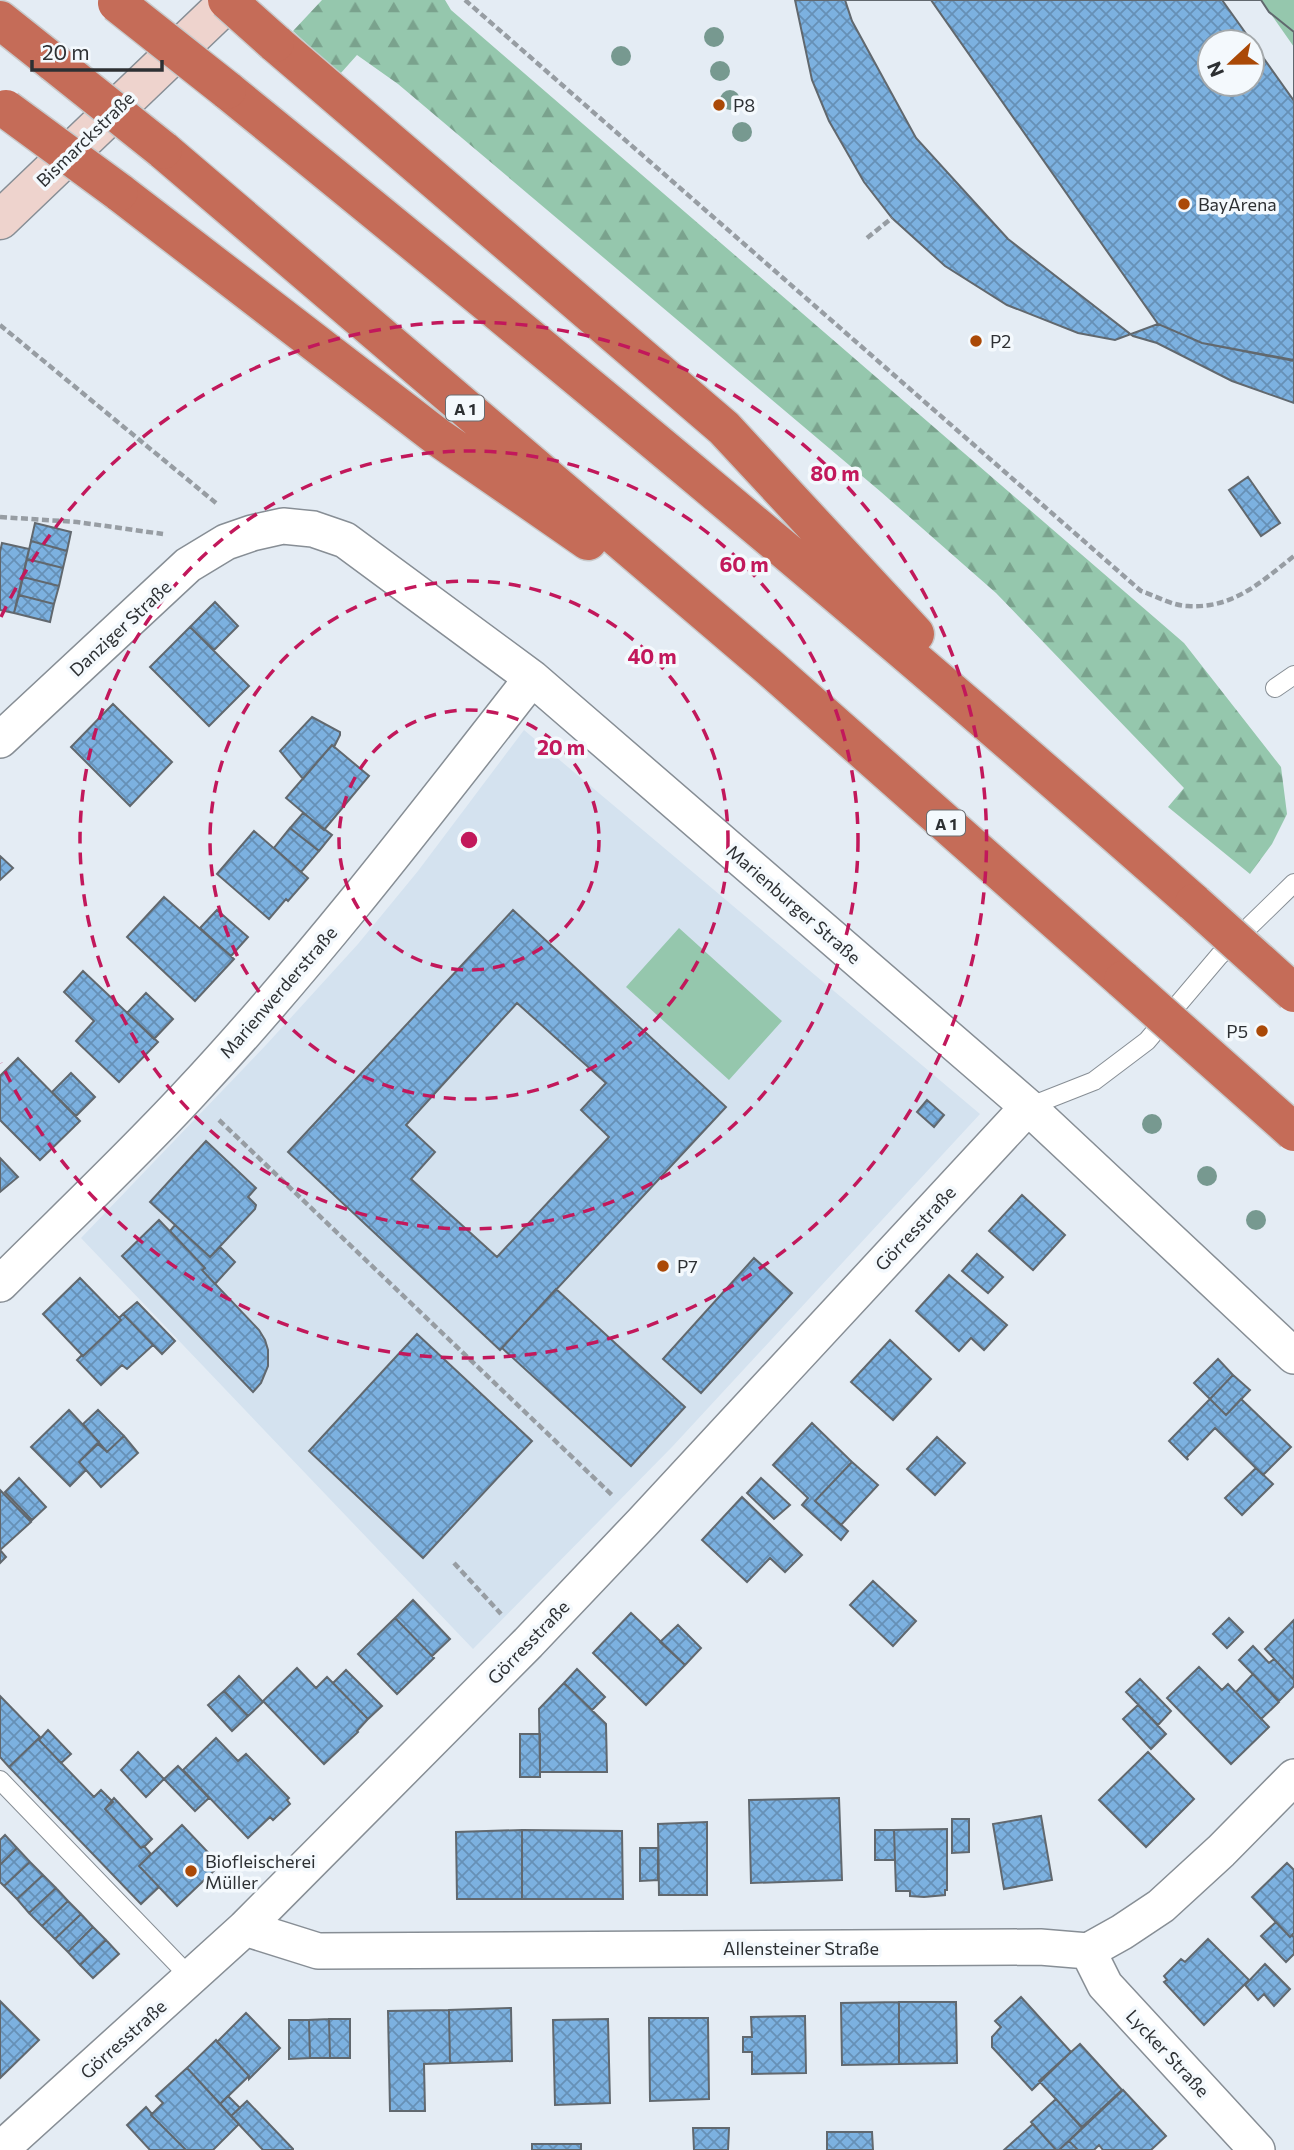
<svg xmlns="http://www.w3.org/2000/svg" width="1294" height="2150" viewBox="0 0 1294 2150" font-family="Commissioner,sans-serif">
  <defs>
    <pattern id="forest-firs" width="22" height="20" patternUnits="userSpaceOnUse" patternTransform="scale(1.75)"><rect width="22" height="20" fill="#95c7ad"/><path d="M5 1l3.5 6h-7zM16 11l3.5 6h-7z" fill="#7aa28d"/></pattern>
    <pattern id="building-cross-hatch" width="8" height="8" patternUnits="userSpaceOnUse" patternTransform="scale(1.75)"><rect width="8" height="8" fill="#7cb1e0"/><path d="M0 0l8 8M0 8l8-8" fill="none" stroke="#6690b6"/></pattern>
  </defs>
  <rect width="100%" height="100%" fill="#e4ecf4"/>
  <path fill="#d4e2ef" d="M524,730L980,1114L672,1447L473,1649L81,1238L266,1045L358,944L418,871Z"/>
  <path fill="url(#forest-firs)" d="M322,0H445L451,10L1184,643L1281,767L1287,814L1272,844L1250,874L1168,807L1184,788L996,593L881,492L398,84L357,55L340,74L293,31Z"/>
  <path fill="#95c7ad" d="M1261,0H1294V47Z
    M679,928L782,1021L729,1080L626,987Z"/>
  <path fill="url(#building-cross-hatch)" stroke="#61686e" stroke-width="2" fill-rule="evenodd" d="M795,0H931L1158,324L1115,340L1078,333L1007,305L945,266L892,218L864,182L829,121L812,80Z
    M845,0H1261L1269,12L1294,32V403L1232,381L1157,343L1133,336L1008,239L916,138L852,21ZM1210,42H1252V84H1210Z
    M931,0H1261L1269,12L1294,32V360L1202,343L1158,324ZM1210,42H1252V84H1210Z
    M931,0H1222L1252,42H1210V84H1252V42L1294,101V361L1202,343L1158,324Z
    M1248,477L1280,523L1261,536L1229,490Z
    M35,523L71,532L67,551L31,541Z
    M31,541L67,551L63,568L27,559Z
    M2,543L29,549L14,613L0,610V552Z
    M27,559L63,568L59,586L23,577Z
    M23,577L59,586L54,604L19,595Z
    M19,595L54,604L50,622L14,613Z
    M215,602L238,626L214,650L190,627Z
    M190,627L249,686L209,726L150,667Z
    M113,704L172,762L130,806L71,747Z
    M312,717L340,732V735L334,747L332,745L303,779L280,751Z
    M332,745L369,776L324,830L286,798Z
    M303,813L332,835L319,851L290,828Z
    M290,828L319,851L301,872L274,848Z
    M254,831L308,878L288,901L286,899L269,919L217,874Z
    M0,856L13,868L0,880Z
    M164,897L234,959L195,1001L127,937Z
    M217,910L248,937L231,956L200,928Z
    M513,910L726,1107L500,1350L288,1152ZM517,1003L606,1083L581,1110L609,1137L497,1257L411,1179L435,1152L406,1125Z
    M83,971L158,1042L119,1082L76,1041L94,1021L64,992Z
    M146,993L173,1019L154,1039L127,1013Z
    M18,1058L80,1121L40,1160L0,1120V1076Z
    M71,1073L95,1097L76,1116L52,1092Z
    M927,1100L944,1115L934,1127L917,1112Z
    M206,1141L256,1188L248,1197L256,1205L255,1209L210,1257L150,1202Z
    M0,1158L18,1177L0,1192Z
    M1022,1195L1065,1235L1033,1270L989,1231Z
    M159,1220L205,1268L202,1270L259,1330L265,1340L268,1350V1366L261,1383L253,1392L122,1256Z
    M175,1225L210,1257L220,1247L235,1262L215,1284L202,1270L205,1268L170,1231Z
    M977,1254L1003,1277L988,1293L962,1271Z
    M754,1258L792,1293L701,1393L663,1359Z
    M949,1275L1007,1325L984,1350L971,1338L959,1351L916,1311Z
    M80,1278L121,1320L83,1356L43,1314Z
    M556,1289L685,1407L631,1466L502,1348Z
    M137,1302L175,1341L162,1354L123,1314Z
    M123,1314L153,1345L127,1369L122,1365L101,1385L77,1360L82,1355L83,1356L121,1320L119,1318Z
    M417,1334L532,1441L423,1558L309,1451Z
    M890,1340L931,1379L893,1420L851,1382Z
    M1218,1359L1233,1375L1210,1399L1194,1383Z
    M1233,1375L1250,1390L1226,1415L1210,1399Z
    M1210,1399L1226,1415L1241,1399L1291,1447L1263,1475L1215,1428L1187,1457L1188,1460L1169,1441Z
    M69,1410L99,1442L79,1462L86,1470L70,1486L31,1447Z
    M98,1410L124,1436L107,1452L83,1424Z
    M812,1423L852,1462L815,1501L848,1531L841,1540L802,1505L808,1498L773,1465Z
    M124,1436L138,1453L101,1487L79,1462L98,1444L107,1452Z
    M937,1437L965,1463L935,1495L907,1469Z
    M852,1462L878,1485L841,1525L815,1501Z
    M1256,1468L1273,1484L1242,1515L1225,1498Z
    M19,1478L46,1507L32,1520L5,1492Z
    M761,1478L790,1505L774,1519L747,1493Z
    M0,1490L31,1522L0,1550L6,1557L0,1563Z
    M742,1497L802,1555L785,1572L770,1558L747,1582L702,1540Z
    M873,1581L916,1621L893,1646L850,1605Z
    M413,1600L450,1639L432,1656L395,1618Z
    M631,1613L685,1665L646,1705L593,1653Z
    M395,1618L434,1658L397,1694L358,1654Z
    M1229,1618L1243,1632L1227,1648L1213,1634Z
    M1294,1620V1680L1265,1649Z
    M678,1625L701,1648L685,1665L660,1642Z
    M1253,1646L1269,1663L1274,1659L1294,1680V1686L1279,1701L1239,1660Z
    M1199,1667L1222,1690L1228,1684L1269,1727L1231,1764L1167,1698Z
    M297,1668L316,1688L327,1677L368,1719L357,1731L358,1732L324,1764L263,1701Z
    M577,1669L605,1697L592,1710L564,1683Z
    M346,1670L382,1706L368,1719L333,1683Z
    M1253,1674L1279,1702L1261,1719L1236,1692Z
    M239,1676L263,1702L248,1716L224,1691Z
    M1140,1679L1171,1711L1158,1725L1126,1692Z
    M564,1683L606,1724L607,1772H540L539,1709Z
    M224,1691L248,1716L232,1731L208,1705Z
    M0,1696L40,1737L9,1767L0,1757Z
    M1138,1705L1166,1734L1151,1749L1123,1719Z
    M48,1730L71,1754L61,1763L39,1740Z
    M520,1734H540V1777H520Z
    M216,1738L238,1761L246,1754L289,1798L287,1800L290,1804L273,1820L270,1817L248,1838L183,1770Z
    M38,1739L94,1797L101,1790L113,1802L105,1809L141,1848L144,1846L151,1854L139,1866L159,1887L141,1904L9,1767Z
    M138,1752L164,1779L146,1797L121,1770Z
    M1148,1752L1194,1799L1146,1847L1099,1800Z
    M178,1766L209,1798L195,1811L164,1779Z
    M114,1798L152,1839L145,1846L141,1848L105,1809Z
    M839,1798L842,1880L751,1883L749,1800Z
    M1041,1816L1052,1880L1004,1889L993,1824Z
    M952,1819H969V1852L952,1853Z
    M707,1822V1895H659L658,1824Z
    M182,1825L220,1865L177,1906L139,1866Z
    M947,1829V1890H945V1895L924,1897L910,1896V1891H896L894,1830Z
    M522,1830V1899H457L456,1832Z
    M522,1830L622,1831L623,1899H522Z
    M875,1830H894L895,1860H875Z
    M5,1835L17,1848L0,1865V1840Z
    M17,1848L30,1862L4,1886L0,1882V1865Z
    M640,1848H658V1880L640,1881Z
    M30,1862L43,1875L17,1899L4,1886Z
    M1287,1863L1294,1870V1933L1290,1937L1252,1897Z
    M43,1875L56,1888L29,1913L17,1899Z
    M56,1888L68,1901L42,1926L29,1913Z
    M68,1901L81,1914L55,1939L42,1926Z
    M81,1914L93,1927L68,1952L55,1939Z
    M1276,1922L1290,1937L1292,1935L1294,1937V1954L1286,1962L1261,1936Z
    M93,1927L106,1940L80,1965L68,1952Z
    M1208,1939L1249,1980L1204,2025L1164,1982L1167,1980L1164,1976L1181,1959L1185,1962Z
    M106,1940L119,1954L93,1978L80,1965Z
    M1265,1964L1290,1989L1274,2006L1264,1994L1258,2000L1245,1985Z
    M1021,1997L1071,2052L1032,2090L992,2047V2037L1001,2027L995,2021Z
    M0,2001L39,2040L0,2078Z
    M899,2002H956L957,2063L899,2064Z
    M899,2002V2064L842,2065L841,2003Z
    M511,2008L512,2061L450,2063L449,2010Z
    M449,2010L450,2063L424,2064L425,2111H390L388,2011Z
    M246,2013L280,2048L249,2079V2076L217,2042Z
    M805,2016L806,2073L752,2074V2052H743V2037H752L751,2017Z
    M649,2018H708L709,2099L650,2101Z
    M329,2019H350V2058H330Z
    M329,2019L330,2058H310L309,2020Z
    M608,2019L610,2103L555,2105L553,2020Z
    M289,2020H309L310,2058L289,2059Z
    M216,2040L249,2076L220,2104L187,2068Z
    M1080,2044L1122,2090L1082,2127L1039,2081Z
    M187,2068L239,2124L213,2150H186L151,2115L163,2103L156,2096Z
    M1123,2090L1166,2136L1151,2150H1103L1099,2145L1094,2150H1078L1069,2141Z
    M228,2096L240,2108L231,2116L220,2104Z
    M1056,2099L1082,2128L1059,2150H1056L1031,2122Z
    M247,2101L293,2149V2150H263L231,2116Z
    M146,2107L152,2114L151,2115L186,2150H150L127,2125Z
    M1033,2124L1056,2150H1004Z
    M693,2128H729L728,2150H694Z
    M827,2132H872L873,2150H827Z
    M1069,2141L1078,2150H1059Z
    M532,2144H581V2150H532Z"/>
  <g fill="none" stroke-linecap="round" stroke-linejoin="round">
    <g stroke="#878e95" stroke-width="20">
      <path id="service" d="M1275,688L1294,675
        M1028,1107L1094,1081L1147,1041L1219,956L1294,883
        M0,1780L191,1978"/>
    </g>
    <g stroke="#878e95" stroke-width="38">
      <path id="minor" d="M0,740L188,565L226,542L252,533L283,526L313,529L345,540L532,678L1028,1107L1294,1356
        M0,1284C64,1220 130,1158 191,1092C313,961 422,819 532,678
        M245,1928L318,1951L1040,1947L1088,1951L1122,1932L1161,1906L1221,1851L1294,1777
        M1088,1951L1105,1985L1257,2150
        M0,2150L245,1928L528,1643L642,1523L1028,1107"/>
    </g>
    <g stroke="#878e95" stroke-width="41">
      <path id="secondary" d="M0,220L230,0"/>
    </g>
    <g stroke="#c8c9ca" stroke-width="41">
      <path id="motorway" d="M0,20L54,63
        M275,43L724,428L915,634
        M227,90C554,356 879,624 1194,903
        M163,150L768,666L1123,980
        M119,192L439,438L588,541"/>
    </g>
    <path stroke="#979da3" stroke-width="4.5" stroke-dasharray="7 3.5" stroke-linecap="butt" d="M465,0L1141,591C1156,596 1173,606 1188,606C1233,609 1261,582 1294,556
      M867,238L892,218
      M0,325L216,503
      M0,517L77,522L163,534
      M219,1120L613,1496
      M454,1563L501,1614"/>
    <use href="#service" stroke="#fff" stroke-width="18"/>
    <use href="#minor" stroke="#fff" stroke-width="35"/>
    <use href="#secondary" stroke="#eed3cd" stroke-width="38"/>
    <use href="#motorway" stroke="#c56c58" stroke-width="38"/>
    <g stroke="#c8c9ca" stroke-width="41" stroke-linecap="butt">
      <path id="motorway-bridge" d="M227,0L275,43
        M117,3L227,90
        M54,63L163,150
        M6,109L119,192
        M1194,903L1294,993
        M1123,980L1294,1132"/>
    </g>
    <use href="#motorway-bridge" stroke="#c56c58" stroke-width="38"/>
  </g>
  <g fill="#779990">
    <circle cx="714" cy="37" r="10"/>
    <circle cx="621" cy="56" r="10"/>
    <circle cx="720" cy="71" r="10"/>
    <circle cx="730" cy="100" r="10"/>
    <circle cx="742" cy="132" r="10"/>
    <circle cx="1152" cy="1124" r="10"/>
    <circle cx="1207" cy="1176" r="10"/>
    <circle cx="1256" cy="1220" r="10"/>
  </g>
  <g fill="none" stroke="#c2185b" stroke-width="3.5" stroke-dasharray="12 9">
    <circle cx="469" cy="840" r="130"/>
    <circle cx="469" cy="840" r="259"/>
    <circle cx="469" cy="840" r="389"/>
    <path d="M1 617A518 518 0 1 1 1 1063"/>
  </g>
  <g fill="#aa4907" stroke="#f4f9fd" stroke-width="2.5">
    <circle cx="719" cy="105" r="7"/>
    <circle cx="1184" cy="204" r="7"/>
    <circle cx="976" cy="341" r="7"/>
    <circle cx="1262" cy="1031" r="7"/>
    <circle cx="663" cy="1266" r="7"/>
    <circle cx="191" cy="1871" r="7"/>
  </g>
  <g text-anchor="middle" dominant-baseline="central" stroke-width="7" stroke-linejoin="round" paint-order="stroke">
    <g fill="#f4f9fd" stroke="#696c70" stroke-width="2">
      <rect x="446" y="395.5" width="38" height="25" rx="5"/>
      <rect x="927" y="810.5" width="38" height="25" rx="5"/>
    </g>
    <g font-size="16" font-weight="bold" fill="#2d3033">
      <text x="465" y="408">A 1</text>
      <text x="946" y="823">A 1</text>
    </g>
    <g font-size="18" fill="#2d3033" stroke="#f4f9fd" text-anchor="start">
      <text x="733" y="105">P8</text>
      <text x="1198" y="204">BayArena</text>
      <text x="990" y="341">P2</text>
      <text x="1248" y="1031" text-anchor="end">P5</text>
      <text x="677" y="1266">P7</text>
      <text x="205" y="1861">Biofleischerei<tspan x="205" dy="21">Müller</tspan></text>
    </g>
    <g font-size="18" fill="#2d3033" stroke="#f4f9fd">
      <text transform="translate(85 139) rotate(-44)">Bismarckstraße</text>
      <text transform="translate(120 628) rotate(-43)">Danziger Straße</text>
      <text transform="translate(794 904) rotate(41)">Marienburger Straße</text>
      <text transform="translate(278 992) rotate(-49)">Marienwerderstraße</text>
      <text transform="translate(915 1228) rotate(-47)">Görresstraße</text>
      <text transform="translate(528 1642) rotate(-46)">Görresstraße</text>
      <text x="801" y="1948">Allensteiner Straße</text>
      <text transform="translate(123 2039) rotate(-42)">Görresstraße</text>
      <text transform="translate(1168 2053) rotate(47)">Lycker Straße</text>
    </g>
  </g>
  <circle cx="469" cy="840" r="10" fill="#c2185b" stroke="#f4f9fd" stroke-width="3.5"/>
  <g font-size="21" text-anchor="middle" font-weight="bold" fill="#c2185b" stroke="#f4f9fd" stroke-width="7" stroke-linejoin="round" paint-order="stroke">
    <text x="835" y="481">80 m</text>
    <text x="744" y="572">60 m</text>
    <text x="652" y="664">40 m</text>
    <text x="561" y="755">20 m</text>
  </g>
  <g transform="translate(1231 63) rotate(248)"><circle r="33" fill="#f4f9fd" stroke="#a4a9ac" stroke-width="2"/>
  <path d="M0-5L12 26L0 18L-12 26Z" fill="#aa4907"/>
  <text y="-10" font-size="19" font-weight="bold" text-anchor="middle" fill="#2d3033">N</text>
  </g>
  <path d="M32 60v10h130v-10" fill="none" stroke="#2d3033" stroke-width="3.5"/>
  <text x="42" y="60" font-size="21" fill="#2d3033" stroke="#f4f9fd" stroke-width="5" paint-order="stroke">20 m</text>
</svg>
